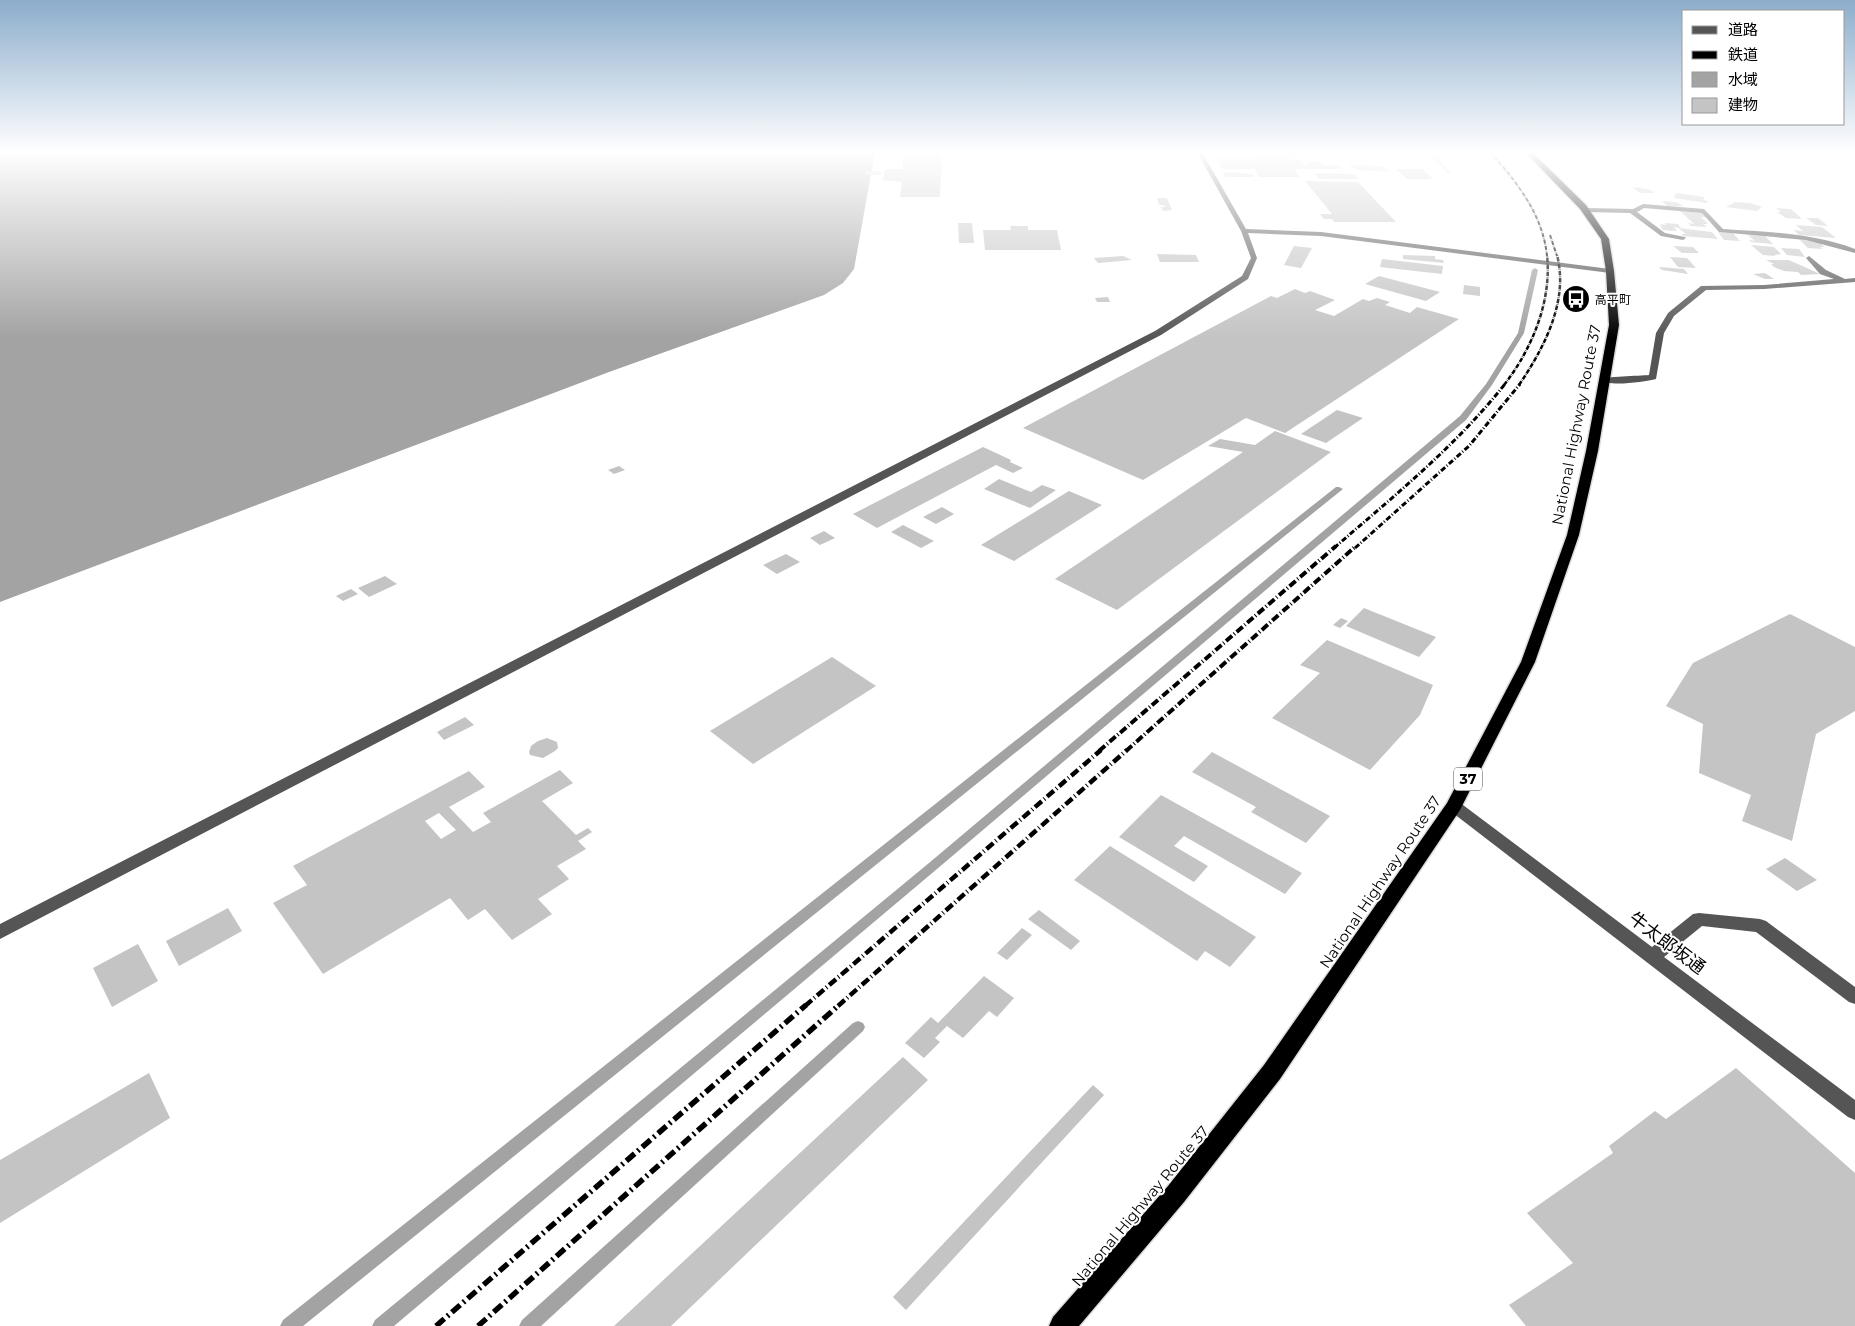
<svg xmlns="http://www.w3.org/2000/svg" width="1855" height="1326" viewBox="0 0 1855 1326" font-family="Montserrat,'Noto Sans JP',sans-serif">
  <rect width="100%" height="100%" fill="#fff"/>
  <path fill="#a3a3a3" d="M0,152H875L854,269L843,283L824,295L609,372L0,602Z"/>
  <g fill="none" stroke-linecap="round" stroke-linejoin="round">
    <path fill="#a3a3a3" fill-rule="evenodd" d="M1535,268L1538,270L1524,333L1492,385L1466,420L937,869L394,1326H372L375,1320L929,863L1460,416L1486,384L1518,333L1532,270Z
      M1336,487H1339L1343,489L303,1326H280L283,1320Z
      M858,1021L863,1023L865,1027L863,1031L541,1326H519L522,1320L853,1023Z"/>
  </g>
  <path fill="#c4c4c4" fill-rule="evenodd" d="M1260,152H1294L1298,157L1271,158L1263,157Z
    M1428,152H1432L1451,174L1447,173Z
    M904,154H942L940,197H900L902,182L883,180L885,169H902Z
    M1256,158L1300,159L1305,165H1310L1307,161H1320L1323,165H1339L1342,169H1294L1300,177H1259L1255,169H1222L1216,159H1257Z
    M1347,165L1383,166L1390,172L1358,170Z
    M1396,169H1422L1433,179H1407Z
    M865,171H881V175H865Z
    M1226,172L1253,174L1254,177H1225L1223,173H1227Z
    M1314,173L1354,174L1359,179H1319Z
    M1305,181L1358,182L1396,222H1334L1332,219H1324L1320,214H1332Z
    M1632,187L1648,189L1655,193H1640Z
    M1676,193L1705,197L1703,200L1708,201L1707,203L1674,198Z
    M1157,198H1167L1172,210L1163,211L1161,207H1165L1164,205H1159Z
    M1662,201L1676,202L1683,206H1667Z
    M1735,202L1750,203L1762,207L1757,211L1726,207Z
    M1776,208L1791,209L1802,219L1786,218L1777,212H1781Z
    M1680,211L1702,213L1706,217H1701L1708,224H1703L1707,227L1691,226L1688,223L1694,224Z
    M1806,218H1818L1828,226L1816,225Z
    M958,223H972L974,243H959Z
    M1665,223L1678,224L1681,228L1674,227L1677,231L1663,230L1660,226L1662,227L1660,224L1666,225Z
    M1796,225L1822,227L1836,238L1799,235L1794,230L1803,231Z
    M1010,226H1028V230H1057L1061,250H985L983,230H1011Z
    M1678,228L1712,232L1718,239L1683,236L1682,234H1686Z
    M1718,232L1733,233L1740,241L1724,240Z
    M1748,235L1765,236L1773,244L1751,242L1749,240L1755,241Z
    M1799,239L1819,242L1824,247H1820L1823,249L1808,248Z
    M1751,245L1774,247L1781,254L1774,255L1776,256L1763,255Z
    M1294,246L1312,248L1301,268L1284,265Z
    M1673,246L1693,247L1699,253H1682Z
    M1781,248L1799,249L1805,257L1787,255Z
    M1157,254L1196,255L1199,262H1160Z
    M1403,255L1435,256V259L1443,260L1444,263L1403,259Z
    M1123,256L1132,260L1098,263L1094,258Z
    M1670,257L1687,258L1696,268L1678,267Z
    M1382,259L1443,266L1442,274L1380,267Z
    M1766,260H1789L1820,274L1801,275L1798,272L1784,271L1774,267L1771,264H1774Z
    M1659,267L1684,269L1688,274L1662,270Z
    M1765,273L1774,279H1765L1753,274Z
    M1379,276L1440,292L1426,301L1365,284Z
    M1464,285L1480,287V296L1463,294Z
    M1295,289L1305,293L1310,291L1335,300L1315,310L1334,316L1363,299L1369,301L1377,298L1390,302L1385,305L1410,313L1417,307L1459,319L1285,433L1246,418L1143,480L1023,428L1271,296L1277,298Z
    M1108,297L1110,302H1097L1095,298Z
    M1337,410L1363,418L1326,443L1301,434Z
    M1275,431L1331,452L1117,610L1055,579L1243,452L1208,446L1220,439L1255,445Z
    M983,447L1011,460L1010,462L1023,468L1013,473L996,465L877,528L853,514Z
    M619,466L625,470L614,474L608,470Z
    M999,479L1031,492L1042,485L1056,490L1030,508L984,489Z
    M1069,491L1102,505L1014,561L981,545Z
    M942,507L954,514L936,524L923,517Z
    M903,525L934,541L921,548L891,532Z
    M824,531L835,538L820,545L810,538Z
    M786,554L800,562L777,574L763,565Z
    M385,576L397,584L369,597L358,588Z
    M351,589L358,594L343,601L336,596Z
    M1364,608L1436,637L1419,657L1346,626Z
    M1790,614L1855,647V711L1816,734L1792,841L1742,821L1751,795L1699,773L1703,724L1666,706L1693,663Z
    M1341,618L1348,621L1340,628L1333,625Z
    M1327,640L1433,685L1420,715L1370,770L1272,718L1320,673L1300,665Z
    M832,657L876,686L753,764L710,731Z
    M465,717L474,725L444,740L437,732Z
    M547,738L557,742L558,748L555,751L543,758L530,755L529,752L531,746L538,741Z
    M1212,752L1330,816L1306,843L1251,812L1256,807L1192,772Z
    M560,770L573,783L542,801L576,835L588,828L592,832L578,841L586,849L557,866L569,879L538,899L552,914L512,940L485,909L468,920L450,898L323,974L273,903L307,885L293,866L469,771L485,787L449,807L473,832L491,822L483,813ZM439,813L456,830L441,839L425,821Z
    M1161,795L1302,873L1285,894L1184,836L1174,846L1208,866L1194,882L1119,837Z
    M1110,846L1256,937L1230,967L1205,951L1197,961L1074,880Z
    M1785,858L1817,880L1797,891L1766,869Z
    M228,908L242,931L179,966L166,941Z
    M1039,910L1080,941L1071,950L1028,919Z
    M1022,928L1032,935L1007,960L997,953Z
    M138,944L158,981L112,1007L93,968Z
    M984,976L1014,998L997,1017L989,1011L963,1038L947,1026L935,1038L940,1042L924,1058L905,1043L931,1017L938,1023Z
    M903,1057L928,1080L671,1326H614Z
    M1736,1068L1855,1173V1326H1526L1509,1305L1573,1263L1527,1213L1613,1153L1609,1146L1655,1111L1666,1119Z
    M149,1073L170,1118L0,1223V1160Z
    M1093,1085L1104,1095L906,1310L893,1297Z"/>
  <g fill="none" stroke-linecap="round" stroke-linejoin="round">
    <g stroke="#dbdbdb" stroke-width="3">
      <path id="highway" d="M1525,152H1532L1586,205L1609,239L1614,271L1619,325L1598,451L1579,535L1535,662L1460,810L1280,1079L1184,1202L1079,1326H1049L1053,1317L1168,1186L1264,1065L1447,803L1521,662L1567,535L1586,451L1609,325L1606,271L1601,239L1580,209Z"/>
    </g>
    <path fill="#555" fill-rule="evenodd" d="M1197,152H1202L1246,229L1321,232L1610,269L1614,271L1610,273L1321,236L1248,233L1257,258L1248,279L1161,335L0,939V924L1155,331L1242,276L1251,258L1241,231Z
      M1643,204L1704,209L1723,229C1768,232 1812,233 1855,249V253L1806,240L1719,232L1702,213L1644,208L1637,212L1665,233L1685,237L1686,238L1683,240L1661,236L1630,213L1586,212L1583,210L1586,208L1633,209Z
      M1809,256L1826,270L1845,279L1855,278V282L1764,289L1706,290L1674,316L1664,333L1656,379C1644,382 1609,387 1600,380C1605,376 1639,376 1649,375L1656,333L1668,313L1701,286L1764,285L1834,279L1820,274L1806,258Z
      M1454,801L1459,802L1652,947L1693,914L1699,913L1760,919L1766,921L1855,987V1004L1849,1002L1756,932L1702,926L1664,957L1855,1100V1120L1848,1117L1449,810L1447,806L1449,802Z"/>
    <use href="#highway" fill="#000" fill-rule="evenodd"/>
    <path stroke="#000" stroke-width="2" stroke-dasharray="4 1 0.5 1" stroke-linecap="butt" d="M1490,152C1517,182 1543,215 1547,256
      M1550,235L1557,256"/>
    <path stroke="#000" stroke-width="2.5" stroke-dasharray="4.5 1 0.5 1" stroke-linecap="butt" d="M1504,385C1532,349 1552,301 1547,255
      M1519,385C1544,348 1569,301 1557,255"/>
    <path stroke="#000" stroke-width="3" stroke-dasharray="5.5 2 1 2" stroke-linecap="butt" d="M1334,548C1394,496 1456,446 1505,384
      M1355,548L1469,446L1520,384"/>
    <path stroke="#000" stroke-width="4" stroke-dasharray="8 2.5 1 2.5" stroke-linecap="butt" d="M1099,751L1336,546
      M1126,751L1356,546"/>
    <path stroke="#000" stroke-width="4.5" stroke-dasharray="9 3 1 3" stroke-linecap="butt" d="M805,1006L1101,750
      M838,1006L1127,750"/>
    <path stroke="#000" stroke-width="5.5" stroke-dasharray="11 4 2 4" stroke-linecap="butt" d="M436,1326L806,1005
      M478,1326L839,1005"/>
  </g>
  <linearGradient id="sky" x2="0" y2="1"><stop stop-color="#8cadcc"/><stop offset="0.45" stop-color="#fff"/><stop offset="1" stop-color="#fff" stop-opacity="0"/></linearGradient>
  <rect width="1855" height="338" fill="url(#sky)"/>
  <defs>
    <g id="bus-disc" transform="scale(1.4375)"><circle r="9.5" fill="#000" stroke="#fff"/><path d="M-5-6H5V4H4V6H2V4H-2V6H-4V4H-5ZM-3.5-4V0h7V-4ZM-3.5 1.2v1.5H-2V1.2ZM2 1.2v1.5H3.5V1.2Z" fill="#fff"/></g>
  </defs>
  <g fill-rule="evenodd">
    <use href="#bus-disc" x="1576" y="299"/>
  </g>
  <g text-anchor="middle" dominant-baseline="central" stroke-width="4" stroke-linejoin="round" paint-order="stroke">
    <g font-size="12" fill="#000" stroke="#fff" text-anchor="start">
      <text x="1595" y="299">高平町</text>
    </g>
    <rect fill="#fff" stroke="#4c4c4c" stroke-width="1" x="1454" y="767.5" width="28" height="23" rx="4"/>
    <g font-size="14" font-weight="bold" fill="#000">
      <text x="1468" y="779">37</text>
    </g>
    <g font-size="15" fill="#000" stroke="#fff">
      <text transform="translate(1576 425) rotate(-79)">National Highway Route 37</text>
      <text transform="translate(1380 882) rotate(-56)">National Highway Route 37</text>
      <text transform="translate(1140 1206) rotate(-50)">National Highway Route 37</text>
    </g>
    <g font-size="18" fill="#000" stroke="#fff">
      <text transform="translate(1667 943) rotate(37)">牛太郎坂通</text>
    </g>
  </g>
  <rect x="1682" y="10" width="162" height="115" fill="#ffffff" stroke="#999999"/>
  <rect x="1692" y="26" width="25" height="8" fill="#555555" stroke="#999999"/>
  <text x="1728" y="35" font-size="15" fill="#000000">道路</text>
  <rect x="1692" y="51" width="25" height="8" fill="#000000" stroke="#999999"/>
  <text x="1728" y="60" font-size="15" fill="#000000">鉄道</text>
  <rect x="1692" y="72" width="25" height="15" fill="#a3a3a3" stroke="#999999"/>
  <text x="1728" y="85" font-size="15" fill="#000000">水域</text>
  <rect x="1692" y="98" width="25" height="15" fill="#c4c4c4" stroke="#999999"/>
  <text x="1728" y="110" font-size="15" fill="#000000">建物</text>
</svg>
